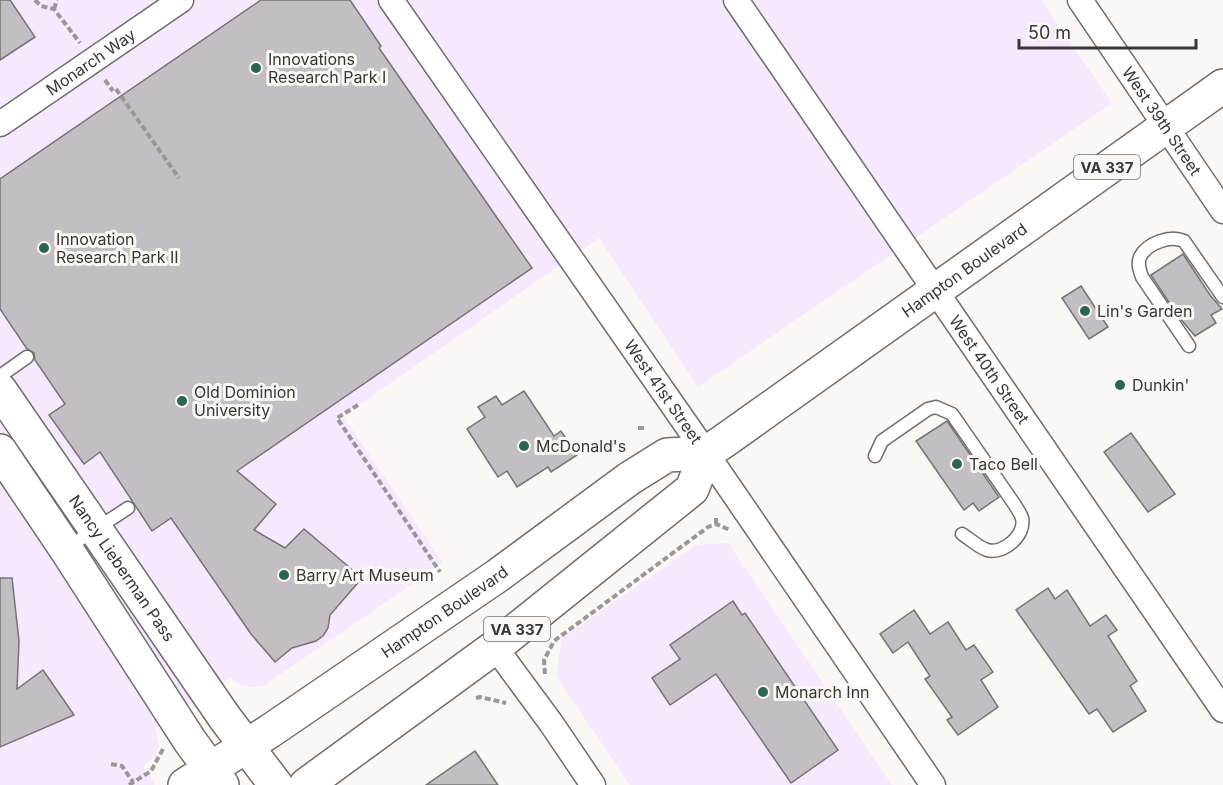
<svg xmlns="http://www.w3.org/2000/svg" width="1223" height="785" viewBox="0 0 1223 785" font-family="Inter,sans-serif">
  <rect width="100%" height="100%" fill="#fbf7f4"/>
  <path fill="#f4e9fe" d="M0,0H1041L1112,103L698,387L599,238L343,416L443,563L263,686L251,687L241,685L230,678L155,728L159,745L155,757L143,767L155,785H0Z
    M728,543L892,785H630L556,676L562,638L696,545Z"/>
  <path fill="#c2bec1" stroke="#767376" stroke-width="1.5" d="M0,0H10L35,37L0,60Z
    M261,0H350L381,46L379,48L532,268L237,471L276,504L254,530L285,548L304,529L362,578L330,615L328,628L323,636L316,641L292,648L275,662L251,634L171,518L152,531L100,452L84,464L49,415L65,404L35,360L34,353L27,349L0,309V179Z
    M1183,254L1210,295L1222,309L1211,315L1216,323L1195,336L1178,316L1151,275Z
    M1081,286L1108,327L1089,339L1062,298Z
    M524,391L554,436L561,431L577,455L551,472L548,467L517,487L507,471L498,477L467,429L485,417L478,407L496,396L502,405Z
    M947,421L999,497L979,511L973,503L964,510L916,441Z
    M1131,433L1175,494L1148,512L1104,452Z
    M0,578H12L19,641L17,689L43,670L74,715L0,747Z
    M1048,588L1055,599L1067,590L1090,626L1106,615L1117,630L1108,636L1137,681L1130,686L1146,711L1113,732L1097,709L1089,714L1016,610Z
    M733,601L742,615L745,613L838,750L791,783L716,674L670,705L652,678L680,659L670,645Z
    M914,610L930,634L948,622L966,650L974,645L993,672L981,680L998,707L958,735L947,720L952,717L925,679L930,676L908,642L893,653L880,634Z
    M475,751L498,785H426Z"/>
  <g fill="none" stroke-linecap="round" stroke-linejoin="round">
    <g stroke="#706d6a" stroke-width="15">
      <path id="lane" d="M1189,346L1142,277C1140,271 1137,264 1140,257C1147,243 1170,235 1184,241L1223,297
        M0,376L27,357
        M875,456L882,441L928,409L936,407L952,414L1015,505C1017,509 1021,514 1022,518C1026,535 1003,555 987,550C978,547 970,539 962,534
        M67,548L128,508"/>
    </g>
    <g stroke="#706d6a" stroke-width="27">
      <g id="street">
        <path id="s1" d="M391,0L706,453L933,785"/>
        <path id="s2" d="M736,0L1223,710"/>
        <path id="s3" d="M1080,0L1223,211"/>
        <path id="s4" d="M0,124L181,0"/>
        <path d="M495,647L551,723L593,785"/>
      </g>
    </g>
    <g stroke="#706d6a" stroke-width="36">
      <g id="secondary">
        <path id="s5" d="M0,390L225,718L276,785"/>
        <path d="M0,451L66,549L190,741L222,785"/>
      </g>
    </g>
    <g stroke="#706d6a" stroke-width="36">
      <g id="primary">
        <path id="s6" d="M185,785L270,731L497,576L630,478L667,455L706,453L724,441L1223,86"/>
        <path d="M306,785L495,647L692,489L706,453"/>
      </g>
    </g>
    <path stroke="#9a9896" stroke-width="4" stroke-dasharray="6 3" stroke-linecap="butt" d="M35,0L41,6L54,9L80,43
      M54,9L57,0
      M105,80L113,91
      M116,89L179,178
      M358,405L337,418L440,572
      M638,428H647
      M716,518V524
      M545,674L544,660L554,641L708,527L716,524L730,530
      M476,698L480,697L506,703
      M111,764L122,766L133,782
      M129,785L151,771L163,749"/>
    <use href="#lane" stroke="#fff" stroke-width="12"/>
    <use href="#street" stroke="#fff" stroke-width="24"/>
    <use href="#secondary" stroke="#fff" stroke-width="33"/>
    <use href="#primary" stroke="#fff" stroke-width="33"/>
  </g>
  <g fill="#2a6651" stroke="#fbf7f4" stroke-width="2">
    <circle cx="256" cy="68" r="6"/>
    <circle cx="44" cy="248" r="6"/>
    <circle cx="1085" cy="311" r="6"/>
    <circle cx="1120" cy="385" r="6"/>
    <circle cx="182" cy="401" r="6"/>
    <circle cx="524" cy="446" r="6"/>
    <circle cx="957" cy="464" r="6"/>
    <circle cx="284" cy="575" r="6"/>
    <circle cx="763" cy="692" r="6"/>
  </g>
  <g text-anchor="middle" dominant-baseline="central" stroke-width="6" stroke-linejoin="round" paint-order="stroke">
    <g fill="#fbf7f4" stroke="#72716f" stroke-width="1.5">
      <rect x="1074" y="155" width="66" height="24" rx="4.5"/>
      <rect x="484" y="617" width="66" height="24" rx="4.5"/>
    </g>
    <g font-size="15" font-weight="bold" fill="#383736">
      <text x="1107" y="167">VA 337</text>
      <text x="517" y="629">VA 337</text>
    </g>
    <g font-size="16" fill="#383736" stroke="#fbf7f4" text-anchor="start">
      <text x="268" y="59">Innovations<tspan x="268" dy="18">Research Park I</tspan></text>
      <text x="56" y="239">Innovation<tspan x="56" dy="18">Research Park II</tspan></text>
      <text x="1097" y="311">Lin's Garden</text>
      <text x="1132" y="385">Dunkin'</text>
      <text x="194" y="392">Old Dominion<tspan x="194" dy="18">University</tspan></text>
      <text x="536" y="446">McDonald's</text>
      <text x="969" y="464">Taco Bell</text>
      <text x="296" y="575">Barry Art Museum</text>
      <text x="775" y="692">Monarch Inn</text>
    </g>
    <g font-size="16" fill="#383736" stroke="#fbf7f4">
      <text stroke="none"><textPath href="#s4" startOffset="110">Monarch Way</textPath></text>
      <text stroke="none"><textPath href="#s3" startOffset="146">West 39th Street</textPath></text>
      <text stroke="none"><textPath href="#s6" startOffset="940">Hampton Boulevard</textPath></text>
      <text stroke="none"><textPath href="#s2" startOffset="448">West 40th Street</textPath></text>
      <text stroke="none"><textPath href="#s1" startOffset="477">West 41st Street</textPath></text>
      <text stroke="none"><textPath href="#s5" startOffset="216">Nancy Lieberman Pass</textPath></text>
      <text stroke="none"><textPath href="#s6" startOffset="312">Hampton Boulevard</textPath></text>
    </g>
  </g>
  <path d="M1019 39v9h177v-9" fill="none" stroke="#383736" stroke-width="3"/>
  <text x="1028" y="39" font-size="18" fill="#383736" stroke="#fbf7f4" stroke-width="4.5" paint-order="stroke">50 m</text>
</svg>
